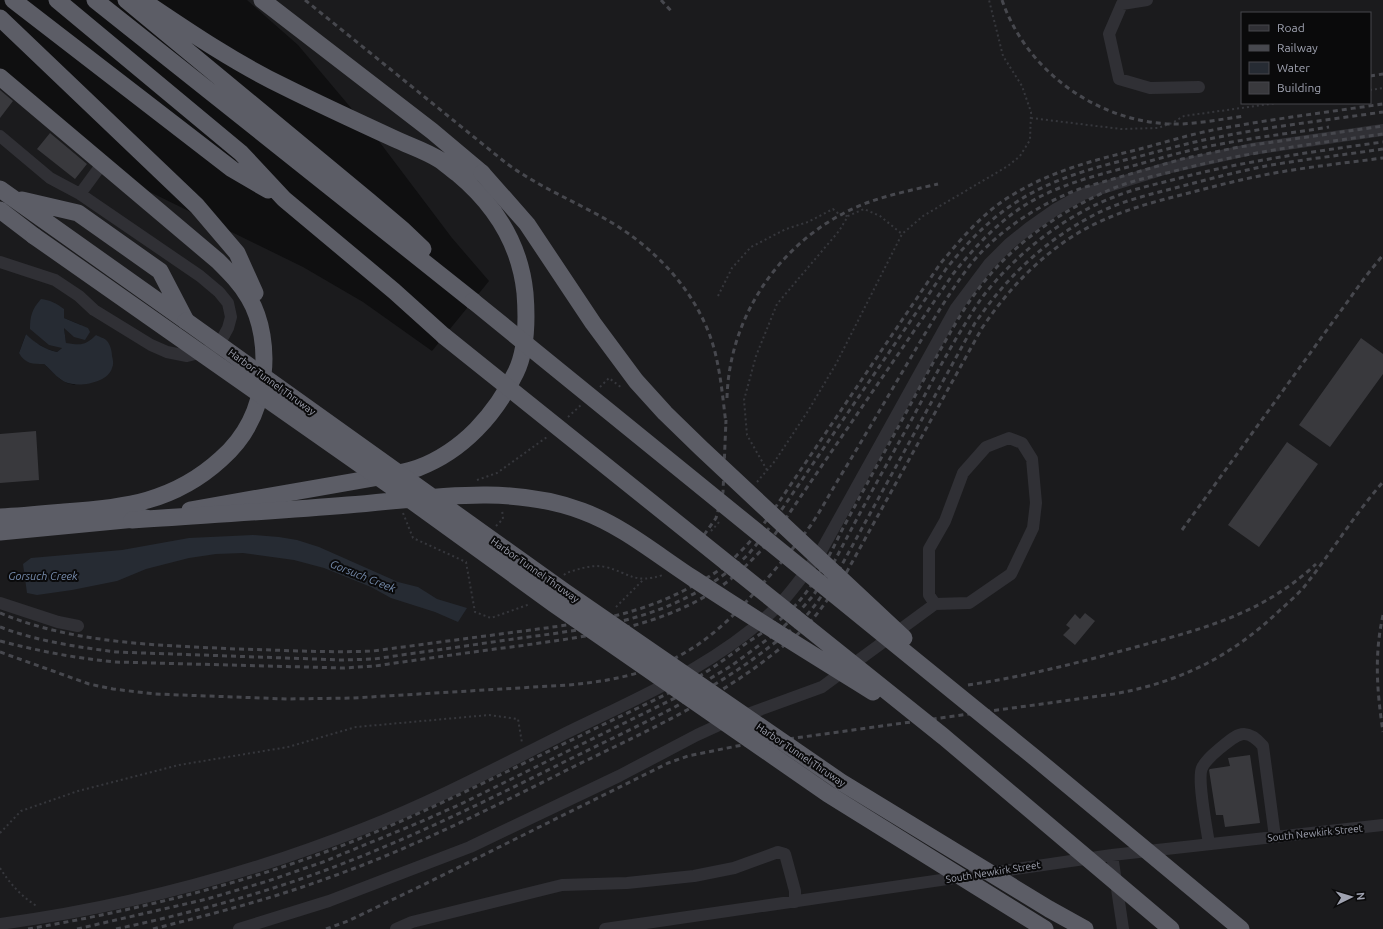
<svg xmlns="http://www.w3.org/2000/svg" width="1383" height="929" viewBox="0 0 1383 929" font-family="Ubuntu,sans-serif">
  <rect width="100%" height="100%" fill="#0f0f10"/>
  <path fill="#1b1b1d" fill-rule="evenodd" d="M247,0H1383V929H0V83L122,180L152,193L303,267L363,302L432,351L489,281L452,238L378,140L298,45ZM1242,13H1370V103H1242ZM64,318L81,325L64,328L66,344L82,345L88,343L75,385L67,383L60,379L44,364L19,353L26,334L34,342L47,349L57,352L62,348Z"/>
  <path fill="#262b33" d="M41,299C50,300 56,303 64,309V318L88,328L90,332L85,340L74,337L64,328L66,343C81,345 85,346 96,335C99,337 105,338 107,341C110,344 112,351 112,356C113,360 114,364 112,368C108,383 78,388 65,382C57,378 51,370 44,364C33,364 25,364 19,353L26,334C35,343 44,349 57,352L62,348L49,345L30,329C30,316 32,309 41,299Z
    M253,535L279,537L297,540L319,547L398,582L418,587L437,599L467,608L458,622L435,612L391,598L371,587L324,568L294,560L243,553L216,554L189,558L146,569L117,581L72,590L37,595L27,593L23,564L31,558L122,550L189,538Z"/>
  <path fill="#39393d" d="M0,90L13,101L0,118Z
    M50,133L87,164L75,179L37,149Z
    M1361,338L1383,354V374L1330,447L1299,425Z
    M36,431L39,480L0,483V434Z
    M1287,442L1318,464L1259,547L1228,525Z
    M1085,613L1095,621L1075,645L1063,635L1070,628L1066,625L1075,614L1080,619Z
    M1250,755L1260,823L1225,827L1223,815H1216L1209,770L1210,769L1230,766L1228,758Z"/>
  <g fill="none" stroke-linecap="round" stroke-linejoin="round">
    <path stroke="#36373c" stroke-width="2" stroke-dasharray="2 3" stroke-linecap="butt" d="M1370,90L1383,88
      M1031,118L1121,129L1158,128L1172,123L1184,116L1277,103
      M718,296L732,268L751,247L786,229L808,222L833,209L840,215L848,216
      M600,387L609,378L622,388
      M568,417L581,405
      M767,470L747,435L744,400L756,356L777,304L839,231L848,216L864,209L880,216L902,234
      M477,480L497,473L547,437
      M757,482L775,461L808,411L836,364L902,234L923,216L1008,166L1020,156L1030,140L1031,112L1022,86L1003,56L989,0
      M403,513L413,538L466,562L475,612L491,618L530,604
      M496,526L503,519L502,509
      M711,531L721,520
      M564,575L566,573C579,569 592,564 606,567C631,574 634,584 663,575
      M616,607L644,579
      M0,833L21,811L78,791L179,765L288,747L356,727L489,715L518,719L522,743
      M0,868C10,884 22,897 38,907"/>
    <path stroke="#303035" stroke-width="12" d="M1147,0L1122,4L1109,34L1119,79L1150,88L1199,87
      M0,136L50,178L80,194L200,276L219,292L228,303L231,317L228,328L222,339L215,348L207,351L187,356L167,352L151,345L94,310L79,296L55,280L0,262
      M80,194L102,164
      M0,603L58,622L78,626
      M1209,844C1207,830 1197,779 1202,768C1205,761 1212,755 1218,750C1236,735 1245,725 1263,746L1275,837
      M1112,855L1123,929
      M0,924C125,907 247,875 365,828C432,802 496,768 560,736C637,698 719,665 780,604C795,588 807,570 820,553L956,308L989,264L1009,244L1029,228L1056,209L1083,194L1167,168L1252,149L1383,130
      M239,929L329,901L470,847L619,776L697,735L721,724L822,687L935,604L969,603L1011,574L1033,528L1036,503L1032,459L1022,443L1009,438L986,447L963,473L945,521L929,549V595L935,604
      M396,929L412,922L562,885L627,883L694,876L734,868L778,852L785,854L795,891V902
      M605,929L1112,855L1383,825"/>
    <path stroke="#5c5d66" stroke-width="17" d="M13,0L232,169L268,190
      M57,0L241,153L284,199L394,291L444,336
      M95,0L473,301
      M126,0L369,201L402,229L423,249
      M142,0C188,31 235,63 285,87C321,105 358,122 395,139C410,146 426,151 440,160C446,164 452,170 458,174C495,205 520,244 525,293C527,318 527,349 516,372C496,414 463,451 418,468C408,472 396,473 385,476L190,510
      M262,0L432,131L482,173
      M0,18L197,206L237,253L255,293
      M0,77L218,261C230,273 241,284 249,298C262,320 266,350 263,375C260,409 246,437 221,459C174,502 124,508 64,512C42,514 21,516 0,517
      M0,189L186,321
      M22,200L78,213L160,271L185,319
      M0,210L34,236
      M0,532L146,518"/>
    <path stroke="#47484e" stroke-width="3" stroke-dasharray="5 4" stroke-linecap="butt" d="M305,0L506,163C540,188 579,203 614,224C661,253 701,298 715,352C721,376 723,400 726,424
      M661,0L673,13
      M1002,0C1027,73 1102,126 1181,124C1202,123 1223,119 1244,116
      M1370,76L1383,74
      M727,398C729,319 777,246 848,211C876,197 908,191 938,184
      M1182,530L1366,276L1383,255
      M704,535L716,518L723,492L726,420
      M0,613C75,644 156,645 236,649C282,650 327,653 373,651C418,645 463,639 508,633C575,624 634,619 694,585C709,577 726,567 738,554C755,538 768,518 781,499L940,264C962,238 984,211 1014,194C1052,171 1094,160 1136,150C1163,143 1191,134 1218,129C1273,119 1328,112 1383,104
      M1383,615C1374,656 1377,691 1383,732
      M0,627C37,641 77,647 116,652L342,660L374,659C423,652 472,645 521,638C604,627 675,618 741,561C750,554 757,543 765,534L946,269C967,243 989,219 1018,201C1054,178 1096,167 1137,157C1164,150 1191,142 1219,137C1273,126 1328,120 1383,112
      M0,641C39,651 74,658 115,662L343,668L375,666C423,659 471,652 519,646C589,636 660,628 720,587C739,574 755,557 771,540L953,274C973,249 995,225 1022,207C1056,185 1097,175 1136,165C1164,157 1192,149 1221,144C1257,137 1293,133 1329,127
      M0,652L89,684L113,689L155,694L287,699L353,698L568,685C603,682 637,676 669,661C704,645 731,619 756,591C775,570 794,548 811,525C821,510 829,495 838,480C862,441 884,403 907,364C926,332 945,299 967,269C994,233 1040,203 1082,188L1182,159L1239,147L1383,126
      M968,685C1022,677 1073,664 1125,650C1197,630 1259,617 1316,564
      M28,929C126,912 223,889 317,855C408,822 495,777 582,735C616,718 652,702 686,684C708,672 728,657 748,642C762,633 776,624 788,613C812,590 828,559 842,530C858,500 874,471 890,442C910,406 929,369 950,333C958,319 967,304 977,291C1009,247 1057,213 1107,191C1127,182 1149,177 1171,172C1241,153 1311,144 1383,134
      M77,929L207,899L268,881L323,862L418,823L461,804L691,690L731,666L780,630L797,614L813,596L833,564C858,516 885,467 912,419C927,391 941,364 957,337C966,323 974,308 984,295C1017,253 1064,216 1114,197C1133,189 1153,185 1172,180C1243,161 1311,152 1383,142
      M116,929C187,914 258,895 326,870C410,839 490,799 570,759C637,726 705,696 764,651C777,641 791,631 802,620C817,605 827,587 839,570L975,323C1007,277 1043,242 1092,216C1118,202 1147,195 1175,188C1205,180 1236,172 1266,166C1305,159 1344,155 1383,149
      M153,929C212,914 271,899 328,878C413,848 493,807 573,767C642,733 713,702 773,654C786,644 799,634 809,623C823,608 833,591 845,575L982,328C1007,291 1036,260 1073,236C1105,216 1141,205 1177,196C1208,188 1238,180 1269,174C1307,167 1345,163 1383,158
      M326,929L348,921L423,885L668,763L688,756L737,746L1114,694C1180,682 1231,657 1280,610C1288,603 1297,595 1304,587C1331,553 1354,515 1383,482"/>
    <path stroke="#5c5d66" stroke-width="17" d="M482,173L527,224L593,323L636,381L665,413L701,448L904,638
      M34,236L398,491L554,604L828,794L1045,929
      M473,301L1034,757L1241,929
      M186,321L565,592L841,782L1049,909L1085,929
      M444,336L944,737L1171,929
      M132,520C204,515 276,511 348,505C425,499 507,483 582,511C623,526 657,555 694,579C753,618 813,655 873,692"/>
  </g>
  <g text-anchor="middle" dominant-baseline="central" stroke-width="4" stroke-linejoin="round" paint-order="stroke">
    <g font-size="10" fill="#a0a3b1" stroke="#0a0a0b">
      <text transform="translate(272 382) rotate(36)">Harbor Tunnel Thruway</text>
      <text transform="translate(535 570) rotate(35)">Harbor Tunnel Thruway</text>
      <text transform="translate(801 755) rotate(34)">Harbor Tunnel Thruway</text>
      <text transform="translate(1315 833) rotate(-6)">South Newkirk Street</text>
      <text transform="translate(993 872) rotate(-9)">South Newkirk Street</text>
    </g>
    <g font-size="11" font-style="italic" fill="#768cad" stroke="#0a0a0b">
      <text x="43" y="576">Gorsuch Creek</text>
      <text transform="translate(363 576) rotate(22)">Gorsuch Creek</text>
    </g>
  </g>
  <rect x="1241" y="12" width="130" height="92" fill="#0a0a0b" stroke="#46474d"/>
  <rect x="1249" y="25" width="20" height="6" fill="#303035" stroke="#46474d"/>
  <text x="1277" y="32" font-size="12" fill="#a0a3b1">Road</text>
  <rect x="1249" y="45" width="20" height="6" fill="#47484e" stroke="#46474d"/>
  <text x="1277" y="52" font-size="12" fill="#a0a3b1">Railway</text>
  <rect x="1249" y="62" width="20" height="12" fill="#262b33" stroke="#46474d"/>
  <text x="1277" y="72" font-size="12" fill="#a0a3b1">Water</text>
  <rect x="1249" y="82" width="20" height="12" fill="#39393d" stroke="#46474d"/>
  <text x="1277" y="92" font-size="12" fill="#a0a3b1">Building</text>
  <g transform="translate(1351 897) rotate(85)" stroke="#0a0a0b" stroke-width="3" paint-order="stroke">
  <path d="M0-3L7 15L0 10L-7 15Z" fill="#a0a3b1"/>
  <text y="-6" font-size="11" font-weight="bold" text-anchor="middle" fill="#a0a3b1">N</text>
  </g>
</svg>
